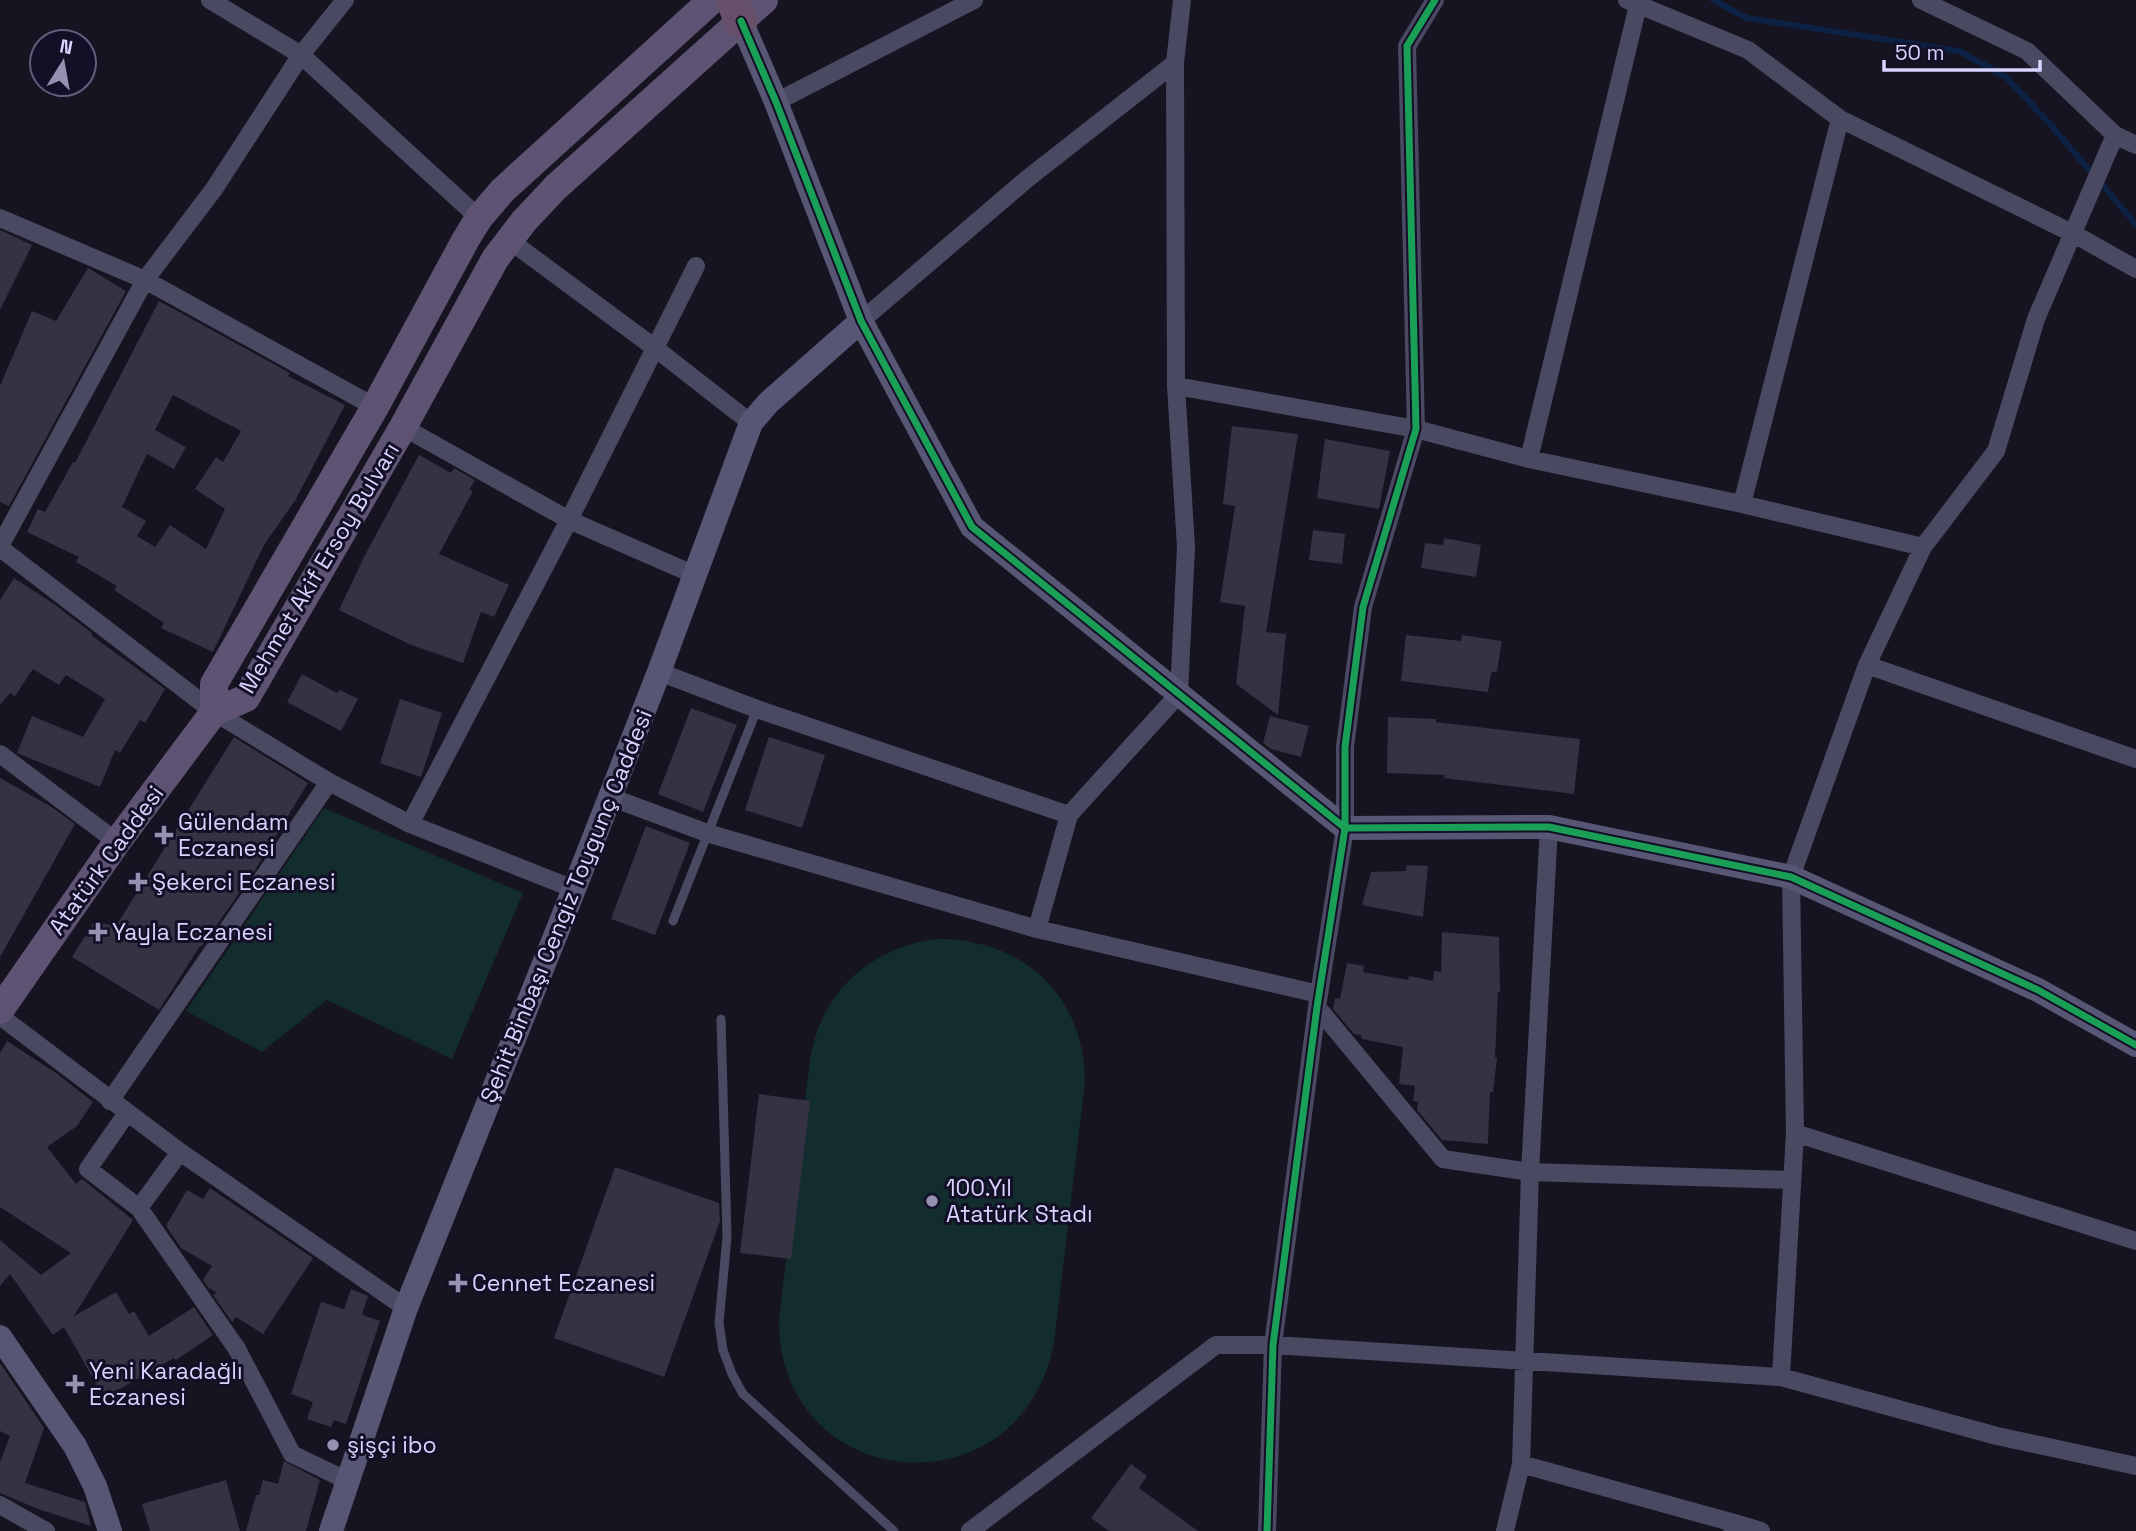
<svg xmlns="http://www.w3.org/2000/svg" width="2136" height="1531" viewBox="0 0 2136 1531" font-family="'Space Grotesk',sans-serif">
  <rect width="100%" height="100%" fill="#161421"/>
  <path fill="#132c2d" d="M324,808L523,893L452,1059L327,1000L262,1052L186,1011Z
    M936,939C1022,937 1085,996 1085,1082L1054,1343C1020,1518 777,1493 779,1319L810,1059C821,993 869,948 936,939Z"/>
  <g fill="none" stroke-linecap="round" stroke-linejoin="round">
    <path stroke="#0d2144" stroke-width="6" d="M1713,0L1747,18L1959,51L2006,77L2049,123L2136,224"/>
  </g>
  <path fill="#343243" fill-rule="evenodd" d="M0,230L32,245L0,310Z
    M88,268L126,291L9,506L0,502V386L32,311L56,321Z
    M159,301L290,373L288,376L345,405L296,499L264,545L213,652L161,628L164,623L114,590L117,586L76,562L79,557L27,532L38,509L45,512L73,462L75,463ZM173,395L241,431L223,462L216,457L195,489L225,509L206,549L170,525L155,547L137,536L146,521L122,507L147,454L174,469L186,447L155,430Z
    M1232,426L1298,434L1266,632L1286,634L1278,715L1236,684L1245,606L1220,602L1235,506L1223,504Z
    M1325,439L1390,451L1379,509L1317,498Z
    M419,455L451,473L454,468L475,480L469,490L473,491L439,554L509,585L494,617L481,612L463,663L409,644L339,610L364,557Z
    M1313,530L1345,534L1342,564L1309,560Z
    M1444,538L1481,545L1476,577L1421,568L1425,543L1443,545Z
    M14,578L54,604L92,633L91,635L165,689L145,723L140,720L120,753L115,750L100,787L17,753L32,716L83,737L105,699L66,675L59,685L33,669L15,696L10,693L0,705V600Z
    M1406,635L1461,641L1462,635L1502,641L1497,671L1491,673L1488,692L1401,681Z
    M302,674L337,693L340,690L358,699L341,731L287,702Z
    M400,699L442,713L421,777L380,763Z
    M691,708L737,725L703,812L658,794Z
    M1270,716L1309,726L1301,757L1271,749L1263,743Z
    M1388,717L1436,719V722L1580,739L1574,794L1444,778L1445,775L1387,773Z
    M234,737L308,783L254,872L202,946H200L159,1010L72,957L94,922L116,926Z
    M769,737L825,755L802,828L745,810Z
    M0,778L50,806L75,824L0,957Z
    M646,826L690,843L655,935L611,919Z
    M1407,865L1428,866L1423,917L1362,905L1371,872L1406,871Z
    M1442,932L1499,937L1500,992H1498L1495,1057L1497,1058L1493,1092H1490L1488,1144L1442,1140L1417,1110L1418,1102L1413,1101L1415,1086L1399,1084L1403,1047L1362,1039L1361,1035L1354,1034L1333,1009L1335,998L1340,999L1347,963L1364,966L1363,972L1408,980L1409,976L1433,981L1434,971L1441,972Z
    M7,1041L56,1073L93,1102L77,1126L47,1147L76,1184L82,1179L133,1220L74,1316L116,1292L129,1314L134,1311L149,1336L194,1307L213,1335L176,1360L174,1358L104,1398L64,1327L53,1335L10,1274L0,1286V1240L41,1275L71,1253L0,1207V1053Z
    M759,1094L810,1101L791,1259L740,1253Z
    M615,1167L719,1203L720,1221L664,1377L554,1338Z
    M210,1188L313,1258L263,1334L236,1317L232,1322L213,1295L217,1293L208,1287L203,1280L212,1266L181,1248L166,1226L187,1190L203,1199Z
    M351,1289L368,1296L362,1315L380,1321L346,1424L334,1420L331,1427L307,1419L313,1402L291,1394L321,1302L344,1309Z
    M0,1363L44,1428L25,1483L85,1502L91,1526L38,1509L0,1493V1462L10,1436L0,1431Z
    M284,1461L320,1480L306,1531H246L256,1495H259L263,1480L278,1484Z
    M1131,1464L1147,1476L1139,1488L1198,1531H1109L1091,1518Z
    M226,1480L240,1531H150L142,1504Z"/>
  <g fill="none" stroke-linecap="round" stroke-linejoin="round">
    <path stroke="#4a4962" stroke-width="9" d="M673,921L757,709
      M721,1019L727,1237L719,1323L723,1350L732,1374L743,1394L894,1531"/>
    <path stroke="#4a4962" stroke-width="18" d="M210,0L301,55L479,218
      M1627,0L1748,50L1840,119L2074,234L2136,269
      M1921,0L2027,51L2115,135L2136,145
      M776,102L974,0
      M0,218L145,280L375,407
      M509,240L655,348L751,423
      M861,321L1027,179L1175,63
      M1176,386L1416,429L1529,459L1742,504L1923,547L1996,451L2036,319L2115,135
      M403,427L569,520L695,575
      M1529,459L1638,5
      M1742,504L1840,119
      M0,546L145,280L214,189L301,55L345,0
      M0,548L214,712L329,782L410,824L574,889
      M1867,665L2136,759
      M659,672L757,709L1069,815
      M0,754L117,842
      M610,797L707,833L1037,929L1319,994
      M410,824L569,520L696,266
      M1037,929L1069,815L1179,694L1186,547L1176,386L1175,63L1182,0
      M1317,1007L1443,1159L1530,1172L1792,1180
      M0,1016L180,1152L406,1308
      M110,1101L329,782
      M127,1113L88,1169L139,1208
      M1795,1133L2136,1241
      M180,1152L139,1208L237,1349L292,1454L348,1481
      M1781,1377L1795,1133L1791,877L1867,665L1923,547
      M1521,1464L1734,1523
      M0,1505L46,1531
      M970,1531L1216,1345H1273L1781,1377L1997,1436L2136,1466
      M1267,1531L1273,1345L1317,1007L1345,828V747L1363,607L1416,429L1407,46L1435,0
      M1505,1531L1521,1464L1530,1172L1549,827
      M1732,1531L1734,1523L1761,1531"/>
    <path stroke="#575674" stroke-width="24" d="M741,21L776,102L861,321L972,527L1345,828L1549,827L1791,877L2038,990L2136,1045
      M0,1337L75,1446L95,1486L110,1531
      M331,1531L406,1308L574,889L659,672L751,423L768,403L861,321"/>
    <path stroke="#5e5373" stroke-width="28" d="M214,712V684L375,407L466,239L479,218L502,191L712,0
      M0,1010L117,842L214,712L246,698L403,427L495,259L524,221L556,187L764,0"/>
    <path stroke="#67516a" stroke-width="33" d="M732,0L741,21"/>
    <g stroke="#130f26" stroke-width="11">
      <path id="cycleway" d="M741,21L776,102L861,321L972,527L1345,828L1549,827L1791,877L2038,990L2136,1045
        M1267,1531L1273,1345L1317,1007L1345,828V747L1363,607L1416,429L1407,46L1435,0"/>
    </g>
    <use href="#cycleway" stroke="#1a9f57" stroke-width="7"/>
  </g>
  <g fill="#9591b1" stroke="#130f26" stroke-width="2.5">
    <path d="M160.5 824.5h7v7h7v7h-7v7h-7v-7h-7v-7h7z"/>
    <path d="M134.5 871.5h7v7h7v7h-7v7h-7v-7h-7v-7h7z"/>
    <path d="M94.5 921.5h7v7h7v7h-7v7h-7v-7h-7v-7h7z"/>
    <circle cx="932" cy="1201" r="7"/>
    <path d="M454.5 1272.5h7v7h7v7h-7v7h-7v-7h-7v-7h7z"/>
    <path d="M71.5 1373.5h7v7h7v7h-7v7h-7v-7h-7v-7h7z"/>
    <circle cx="333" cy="1445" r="7"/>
  </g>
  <g text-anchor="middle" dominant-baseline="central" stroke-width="6" stroke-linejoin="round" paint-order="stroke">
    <g font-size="23" fill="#d9d4ff" stroke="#130f26">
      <text transform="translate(319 568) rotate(-59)">Mehmet Akif Ersoy Bulvarı</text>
      <text transform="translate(106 860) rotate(-54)">Atatürk Caddesi</text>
      <text transform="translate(566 906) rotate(-68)">Şehit Binbaşı Cengiz Toygunç Caddesi</text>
    </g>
    <g font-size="23" fill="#d9d4ff" stroke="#130f26" text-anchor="start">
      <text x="178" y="822">Gülendam<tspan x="178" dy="26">Eczanesi</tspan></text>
      <text x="152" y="882">Şekerci Eczanesi</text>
      <text x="112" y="932">Yayla Eczanesi</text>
      <text x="946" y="1188">100.Yıl<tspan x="946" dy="26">Atatürk Stadı</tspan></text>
      <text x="472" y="1283">Cennet Eczanesi</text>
      <text x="89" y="1371">Yeni Karadağlı<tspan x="89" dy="26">Eczanesi</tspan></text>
      <text x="347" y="1445">şişçi ibo</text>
    </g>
  </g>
  <g transform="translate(63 63) rotate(11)"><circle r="33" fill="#130f26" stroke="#625e7d" stroke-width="2"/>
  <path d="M0-5L12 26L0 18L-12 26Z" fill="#9591b1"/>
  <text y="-10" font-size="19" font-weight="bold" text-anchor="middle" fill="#d9d4ff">N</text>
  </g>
  <path d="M1884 60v10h156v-10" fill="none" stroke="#d9d4ff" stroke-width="3.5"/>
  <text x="1895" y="60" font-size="21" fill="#d9d4ff" stroke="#130f26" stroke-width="5" paint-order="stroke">50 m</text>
</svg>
